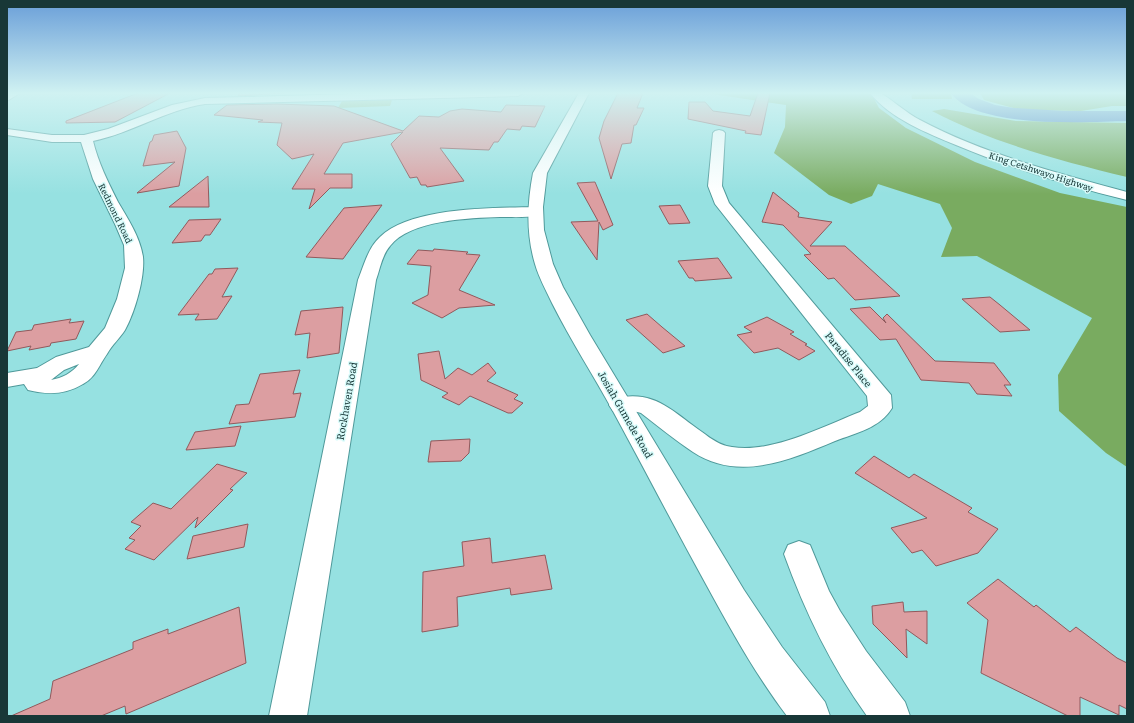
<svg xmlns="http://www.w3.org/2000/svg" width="1134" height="723" viewBox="0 0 1134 723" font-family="Literata,serif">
  <rect width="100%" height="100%" fill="#96e1e1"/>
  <path fill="#88b373" d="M392,100L390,106L338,108L342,101Z"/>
  <path fill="#79ab60" d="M706,93H871L879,108L906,128L975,162L1060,193L1127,207V467L1106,453L1059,411L1058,375L1092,318L977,256L941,257L952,228L940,204L878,184L872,196L851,204L829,195L774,153L785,127L786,105Z
    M911,93H951L952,99H912Z
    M980,93H1127V106H1112L1081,111L1021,110L984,100Z
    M944,109L1016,121L1127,123V177C1061,161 993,143 932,111Z"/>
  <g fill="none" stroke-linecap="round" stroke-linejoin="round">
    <path fill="#4b7dc1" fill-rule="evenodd" d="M951,93H970L979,99L995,105L1014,108L1064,111H1127V121C1087,122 976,129 951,93Z"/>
  </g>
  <path fill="#dc9ea1" stroke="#91595c" d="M138,93H170L115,122L66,123V121Z
    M240,93H285L238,96Z
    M618,93H643L637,108H644L636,125H634L631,143L622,144L611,179L599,138L604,121Z
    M758,93H770L761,135L745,133L746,131L688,119L689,102H705L713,111L750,116Z
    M277,104L334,106L403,131L419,116L439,117L450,111L462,109L501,112L506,105L545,106L535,127L522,126L520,130L507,129L498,142H494L489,150L440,148L464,181L427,187L426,185H421L417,177L410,178L391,144L403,132L343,143L324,174H352V188H330L309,209L315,189H292L314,154L292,159L277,145L282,123L258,122L263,120L214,115L227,105Z
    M177,131L186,148L179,186L137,193L175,162L143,166L150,142L152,141L154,135Z
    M208,176L209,207H169Z
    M595,182L613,225L603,230L599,222L597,260L571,222L598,221L577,183Z
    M773,192L799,213L798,217L832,222L810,246H845L900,296L855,300L834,278L828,279L804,255L811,254L783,225L762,222Z
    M382,205L343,259L306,257L344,208Z
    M680,205L690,223L669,224L659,206Z
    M221,219L210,235H205L201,241L172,243L189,220Z
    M434,249L468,252L466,254L480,255L459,290L495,305L459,308L442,318L412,303L428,295L431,266L407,264L418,250L433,251Z
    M718,258L732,278L695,281L693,278H689L678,261Z
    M238,268L222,297L232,296L217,319L195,320L199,314L178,315L209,274H212L215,269Z
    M990,297L1000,305L1030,330L1000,332L962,299Z
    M343,307L339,353L307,358L310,333L295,335L301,311Z
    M870,307L886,323L883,318L887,314L935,361L994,363L1011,385H1004L1012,396L977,394L969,383L921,380L896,339L880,340L850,309Z
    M647,314L662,327L685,346L663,353L626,320Z
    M767,317L794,332L790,334L807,344L805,345L815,351L799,360L778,348L754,353L737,335L752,332L744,327Z
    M71,319L69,323L84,321L76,339L51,343L50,346L29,350L31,346L7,351L16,332L32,330L34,325Z
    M439,351L445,379L458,368L472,375L488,363L496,373L487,381L518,395L514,399L523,403L512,413H508L470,396L459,405L442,397L448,393L421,380L418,354Z
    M300,370L293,394L301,393L295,417L229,424L236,405L249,404L260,374Z
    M241,426L235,446L186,450L195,432Z
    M470,439L469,453L461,461L428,462L431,441Z
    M874,456L909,478L914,474L972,508L968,512L998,529L978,553L936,566L922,550L912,553L891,528L927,518L855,473Z
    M217,464L247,473L230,489L233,490L195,528L198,517L154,560L125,549L135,540L129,538L141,526L131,522L153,503L171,509Z
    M248,524L244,547L187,559L193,536Z
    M490,538L492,563L545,555L552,589L511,595L510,588L457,597L458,626L422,632L423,572L464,566L462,542Z
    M998,579L1034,607L1036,605L1070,632L1076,627L1117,658L1127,663V709L1119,705V715L1080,697V716H1068L981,673L988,620L967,603Z
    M903,602L904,612L927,611V644L906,629L907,658L873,624L872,606Z
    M239,607L246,663L126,714L125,706L101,716H11L50,699L53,681L133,649V642L168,629V634Z"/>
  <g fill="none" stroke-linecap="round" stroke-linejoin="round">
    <g stroke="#4f999a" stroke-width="2">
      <path id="minor" d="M20,93L7,101L8,93Z
        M392,93H523L518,96L205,104C165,110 132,133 93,141C98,162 108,182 118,202C128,219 140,237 143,257C145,277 135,312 125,330C120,338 112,345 107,354C99,365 96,377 83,384C65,395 47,395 28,390L24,384L7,387V373L37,368L56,357L89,347L105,328L117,299L125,268L124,245L115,224L93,179L81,142H52L7,135V129L52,135H84L108,129L172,105L205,98ZM79,364C72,373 62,378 51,380L64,370Z
        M719,130L723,131L725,133L722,186L729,203L891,395L892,408C880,428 856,433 835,441C790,460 738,482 693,452C675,440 658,426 641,413C632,410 623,413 613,411L609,405L613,399C653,388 672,411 702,432C711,439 721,446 732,447C771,454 824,426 860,412L868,406L867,396L715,204L708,186L713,133L715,131Z
        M534,207L539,209L542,212L539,215C527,218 513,217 500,217C469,218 410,220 390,246C382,255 380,269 376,280L307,716H269L358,280C364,265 368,248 380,237C411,207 492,208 534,207Z
        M799,541L810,545L829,591L840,611L866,651L905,702L910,716H867C831,666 805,612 784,554L788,545Z"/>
    </g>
    <g stroke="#4f999a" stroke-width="2">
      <path id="major" d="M579,93H589L547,173L543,207L544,230L553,264L563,287L590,335L744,590L782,647L825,702L830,716H787C756,675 731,630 707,586C675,528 645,470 614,413C594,376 571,341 552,303C546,290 539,278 535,264C526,234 527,204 533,173Z"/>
    </g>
    <g stroke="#4f999a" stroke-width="2">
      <path id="highway" d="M870,93C874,93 879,92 882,94C895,102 905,112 920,120C984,154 1057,173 1127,192V200C1069,186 1011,168 956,145C927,133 891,119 870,93Z"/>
    </g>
    <use href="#minor" fill="#fff" fill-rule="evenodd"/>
    <use href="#major" fill="#fff" fill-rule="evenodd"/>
    <use href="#highway" fill="#fff" fill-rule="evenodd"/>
  </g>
  <linearGradient id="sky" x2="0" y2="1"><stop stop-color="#699ed8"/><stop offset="0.48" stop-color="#d0f2f2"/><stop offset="1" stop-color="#d0f2f2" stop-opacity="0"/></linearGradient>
  <rect width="1134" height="194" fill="url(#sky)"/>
  <g text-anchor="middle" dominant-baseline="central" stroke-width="3" stroke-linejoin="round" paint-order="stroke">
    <g font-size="9" fill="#183737" stroke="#d7fbfa">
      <text transform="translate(1041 171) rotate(18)">King Cetshwayo Highway</text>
      <text transform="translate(116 213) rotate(64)">Redmond Road</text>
    </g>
    <g font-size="10" fill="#183737" stroke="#d7fbfa">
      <text transform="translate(849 359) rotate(51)">Paradise Place</text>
      <text transform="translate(346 401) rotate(-80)">Rockhaven Road</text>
      <text transform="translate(626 414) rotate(60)">Josiah Gumede Road</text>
    </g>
  </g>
  <rect width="1134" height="723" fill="none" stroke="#183737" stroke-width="16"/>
</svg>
